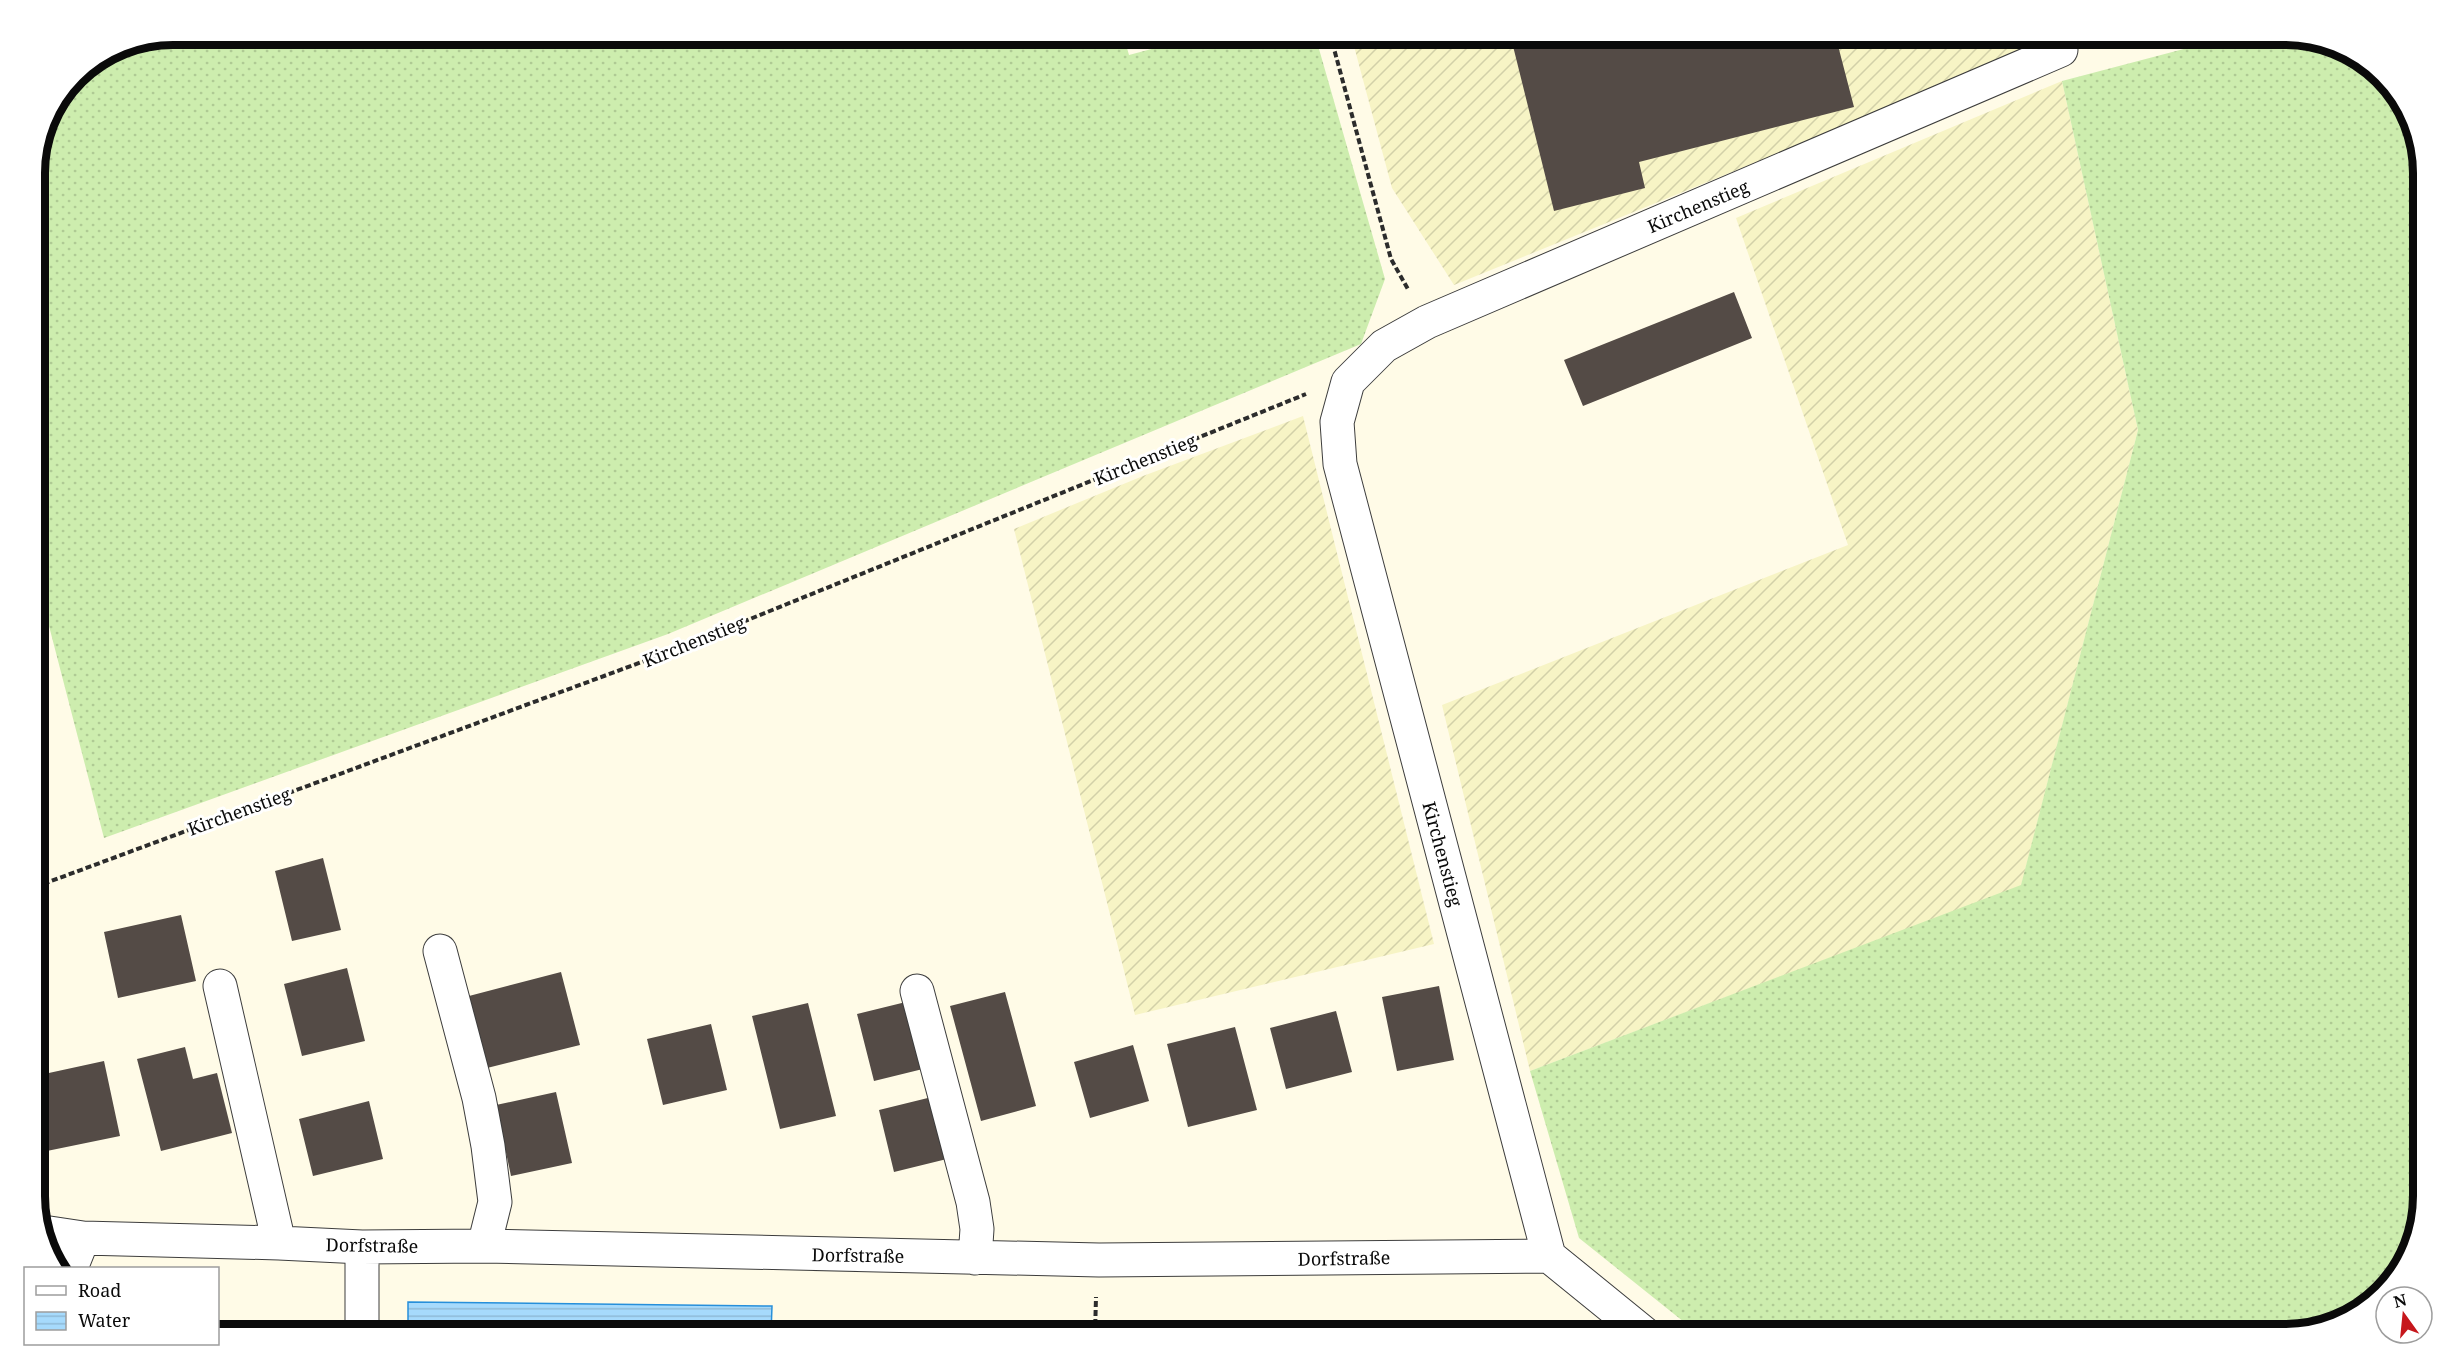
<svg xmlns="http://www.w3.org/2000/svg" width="2458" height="1369" viewBox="0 0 2458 1369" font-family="'Noto Serif',serif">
  <defs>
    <pattern id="farmland-furrows" width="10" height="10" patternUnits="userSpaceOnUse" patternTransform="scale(1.5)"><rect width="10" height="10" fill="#f7f4c5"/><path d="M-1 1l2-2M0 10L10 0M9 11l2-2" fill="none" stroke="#d2d0a8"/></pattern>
    <pattern id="grass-dots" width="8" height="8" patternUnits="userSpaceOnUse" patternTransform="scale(1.5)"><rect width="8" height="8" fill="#cdedae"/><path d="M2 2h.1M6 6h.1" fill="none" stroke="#afca94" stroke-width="1.8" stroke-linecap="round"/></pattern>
    <pattern id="water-rules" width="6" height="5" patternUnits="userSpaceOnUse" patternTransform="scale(1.5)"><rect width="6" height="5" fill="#a6dafc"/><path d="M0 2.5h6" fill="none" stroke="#8ebad7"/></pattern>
  </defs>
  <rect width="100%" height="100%" fill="#fffbe7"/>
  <path fill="url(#farmland-furrows)" d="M1351,35H2069L1454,285L1392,188Z
    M2062,81L2138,430L2021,886L1530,1071L1442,705L1848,545L1736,218Z
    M1303,416L1434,944L1135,1015L1014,529L1143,476Z"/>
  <path fill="url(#grass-dots)" d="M173,34H1123L1129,55L1204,35H1315L1385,279L1361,344L668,634L104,838L35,572V164L45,120L75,75L120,45Z
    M2237,35H2285L2354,53L2400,96L2423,164V1196L2405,1265L2355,1316L2285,1334H1699L1579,1238L1530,1071L2021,885L2138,430L2062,81Z"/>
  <path fill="url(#water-rules)" stroke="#278fda" stroke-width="1.5" d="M408,1302L772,1306L771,1334H408Z"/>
  <path fill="#544b46" d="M1402,34H1418V35L1403,39Z
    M1510,34H1835L1854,107L1639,162L1645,188L1554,211Z
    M1734,292L1752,338L1583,406L1564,360Z
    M35,766L43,797L35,799Z
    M323,858L341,930L292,941L275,871Z
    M181,915L196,981L118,998L104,932Z
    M347,968L365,1041L302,1056L284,984Z
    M561,972L580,1045L487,1068L469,996Z
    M1439,986L1454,1060L1397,1071L1382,997Z
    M35,987L47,1049L35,1052Z
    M1005,992L1036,1106L981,1121L950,1006Z
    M914,1000L931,1067L874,1081L857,1014Z
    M808,1003L836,1116L780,1129L752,1016Z
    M1336,1011L1352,1072L1286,1089L1270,1028Z
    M711,1024L727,1090L663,1105L647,1039Z
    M1235,1027L1257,1110L1188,1127L1167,1044Z
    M1133,1045L1149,1101L1090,1118L1074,1062Z
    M185,1047L193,1079L217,1073L232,1133L161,1151L137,1059Z
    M104,1061L120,1136L42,1152L35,1118V1076Z
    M556,1092L572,1163L511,1176L496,1105Z
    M940,1095L955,1157L894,1172L879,1110Z
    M369,1101L383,1159L313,1176L299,1119Z
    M877,1320L926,1322V1334H876Z
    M1030,1323V1334H945V1324Z
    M1172,1326L1243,1328V1334H1171Z"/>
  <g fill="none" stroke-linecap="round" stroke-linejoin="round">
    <g stroke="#3d3d3d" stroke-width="35">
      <path id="minor" d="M440,951L479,1098L488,1146L495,1202L484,1246
        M220,986L279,1243
        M917,991L973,1202L977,1229L975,1258
        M43,1232L83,1238L279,1243L362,1247L484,1246L1099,1260L1549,1256L1645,1334
        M362,1247V1334
        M1549,1256L1340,464L1337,422L1348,382L1384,346L1427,322L2061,50
        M71,1268L83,1238"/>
    </g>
    <path stroke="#2c2c2c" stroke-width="4" stroke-dasharray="6 3" stroke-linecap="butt" d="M1330,34L1391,259L1409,291
      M2094,40L2114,34
      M35,887L666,653L1306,394
      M1095,1334L1096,1297"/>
    <use href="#minor" stroke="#fff" stroke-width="33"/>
  </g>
  <g text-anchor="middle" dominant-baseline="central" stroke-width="6" stroke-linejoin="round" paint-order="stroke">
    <g font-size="18" fill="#0a0a0a" stroke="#fff">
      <text transform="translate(1698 206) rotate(-23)">Kirchenstieg</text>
      <text transform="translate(1145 459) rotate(-22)">Kirchenstieg</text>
      <text transform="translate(694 641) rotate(-22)">Kirchenstieg</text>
      <text transform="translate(239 811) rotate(-20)">Kirchenstieg</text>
      <text transform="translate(1443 854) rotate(75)">Kirchenstieg</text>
      <text transform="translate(372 1245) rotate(1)">Dorfstraße</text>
      <text transform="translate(858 1255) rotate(1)">Dorfstraße</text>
      <text transform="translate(1344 1258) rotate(-1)">Dorfstraße</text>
    </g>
  </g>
  <path d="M0 0H2458V1369H0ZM173 45H2285A128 128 0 0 1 2413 173V1196A128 128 0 0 1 2285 1324H173A128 128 0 0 1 45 1196V173A128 128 0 0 1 173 45Z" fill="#fff" fill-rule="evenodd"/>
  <path fill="none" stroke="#0a0a0a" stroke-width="8" d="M173 45H2285A128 128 0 0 1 2413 173V1196A128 128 0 0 1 2285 1324H173A128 128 0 0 1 45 1196V173A128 128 0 0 1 173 45Z"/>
  <rect x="24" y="1267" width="195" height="78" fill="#ffffff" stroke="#9d9d9d" stroke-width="1.5"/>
  <rect x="36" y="1286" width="30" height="9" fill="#ffffff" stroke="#9d9d9d" stroke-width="1.5"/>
  <text x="78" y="1297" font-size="18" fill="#0a0a0a">Road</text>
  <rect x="36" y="1312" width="30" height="18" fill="url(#water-rules)" stroke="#9d9d9d" stroke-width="1.5"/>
  <text x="78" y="1327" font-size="18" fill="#0a0a0a">Water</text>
  <g transform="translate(2404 1315) rotate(345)"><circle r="28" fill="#ffffff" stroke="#9d9d9d" stroke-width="1.5"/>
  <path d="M0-4.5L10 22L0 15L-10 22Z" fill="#c6171c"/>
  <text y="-9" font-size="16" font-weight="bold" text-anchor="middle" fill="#0a0a0a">N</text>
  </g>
</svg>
